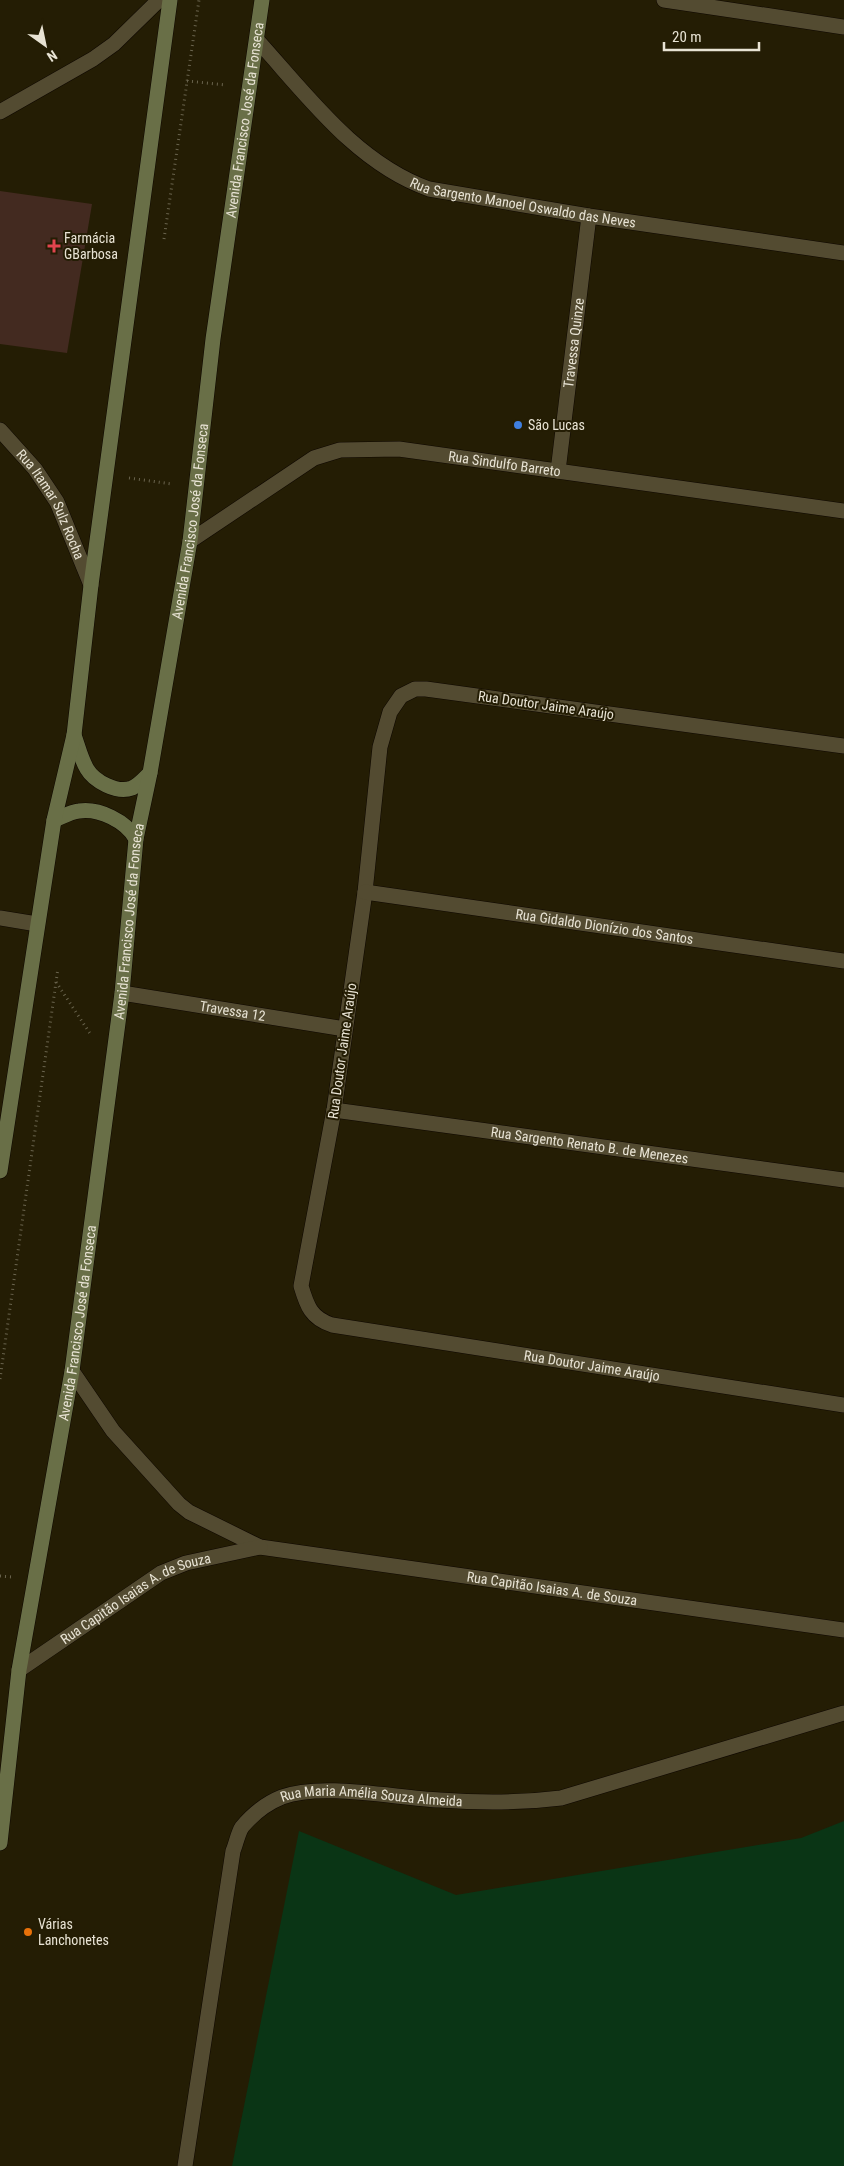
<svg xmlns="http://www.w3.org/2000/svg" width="844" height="2166" viewBox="0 0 844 2166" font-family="'Roboto Condensed',sans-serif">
  <rect width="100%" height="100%" fill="#241d04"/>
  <path fill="#0a3515" d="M844,1821V2166H232L299,1831L456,1895L801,1838Z"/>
  <path fill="#432a20" d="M0,191L92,204L67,353L0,344Z"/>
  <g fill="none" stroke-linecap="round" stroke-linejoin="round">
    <g stroke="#0e0700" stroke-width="16">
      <g id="street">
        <path d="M664,0L844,27"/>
        <path id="s1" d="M257,40C307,95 356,163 429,189L589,216L844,253"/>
        <path d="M0,112L93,59L114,44L159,0"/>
        <path id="s2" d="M0,430L35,469L57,502L91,585"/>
        <path id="s3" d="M558,471L589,216"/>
        <path id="s4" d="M190,541L314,458L340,450L399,449L844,511"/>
        <path id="s5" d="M844,746L426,689H415L401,696L390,712L380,747L365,892L334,1110L301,1286C307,1306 311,1318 332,1325L844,1405"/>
        <path id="s6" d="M365,892L844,961"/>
        <path d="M0,918L37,924"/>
        <path id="s7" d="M122,993L345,1029"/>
        <path id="s8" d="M334,1110L844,1180"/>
        <path id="s9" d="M72,1371L113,1431L179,1504L189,1512L260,1547L844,1630"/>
        <path id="s10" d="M19,1670L161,1573L186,1563L260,1547"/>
        <path id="s11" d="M185,2166L233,1851C236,1844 238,1833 242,1827C252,1815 267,1803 282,1797C322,1782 395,1798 440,1800C480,1803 521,1803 561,1798L844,1713"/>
      </g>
    </g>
    <g stroke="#0e0700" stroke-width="16">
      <g id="secondary">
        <path d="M74,735C78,746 81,759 87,769C94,781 117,794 132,788C139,785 144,779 150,773"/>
        <path d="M54,820C62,817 70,812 79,811C99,808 126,821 136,839"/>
        <path d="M0,1171L54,820L74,735L91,585L170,0"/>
        <path id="s12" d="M0,1843L19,1670L72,1371L122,993L136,839L150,773L190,541L213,339L262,0"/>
      </g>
    </g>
    <path stroke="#6a644e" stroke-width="3" stroke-dasharray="1 4" stroke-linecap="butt" d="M187,81L226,85
      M164,239L199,0
      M129,478L172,484
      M56,982L91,1035
      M0,1379L58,968
      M0,1576L12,1577"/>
    <use href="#street" stroke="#534b31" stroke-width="15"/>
    <use href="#secondary" stroke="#696f47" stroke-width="15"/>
  </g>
  <path fill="#e0444e" stroke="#241d04" stroke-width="2" d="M51.5 238.5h5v5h5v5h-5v5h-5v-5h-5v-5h5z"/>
  <circle fill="#3f7fe0" stroke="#241d04" stroke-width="2" cx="518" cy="425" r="5"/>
  <circle fill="#e8710a" stroke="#241d04" stroke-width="2" cx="28" cy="1932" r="5"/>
  <g text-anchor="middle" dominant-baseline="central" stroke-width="4" stroke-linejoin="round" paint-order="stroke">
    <g font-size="14" fill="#e8e3d4" stroke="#241d04">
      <text stroke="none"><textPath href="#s12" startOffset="1741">Avenida Francisco José da Fonseca</textPath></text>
      <text stroke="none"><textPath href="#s1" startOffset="325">Rua Sargento Manoel Oswaldo das Neves</textPath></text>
      <text stroke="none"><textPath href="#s3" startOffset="129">Travessa Quinze</textPath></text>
      <text stroke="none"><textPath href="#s4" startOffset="342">Rua Sindulfo Barreto</textPath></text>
      <text stroke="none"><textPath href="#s2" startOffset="91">Rua Itamar Sulz Rocha</textPath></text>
      <text stroke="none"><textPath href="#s12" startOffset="1336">Avenida Francisco José da Fonseca</textPath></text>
      <text transform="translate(546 705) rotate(8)">Rua Doutor Jaime Araújo</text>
      <text stroke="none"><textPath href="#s12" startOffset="931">Avenida Francisco José da Fonseca</textPath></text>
      <text stroke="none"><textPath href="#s6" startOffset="242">Rua Gidaldo Dionízio dos Santos</textPath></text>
      <text stroke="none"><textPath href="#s7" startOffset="112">Travessa 12</textPath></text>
      <text transform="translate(342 1051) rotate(-82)">Rua Doutor Jaime Araújo</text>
      <text stroke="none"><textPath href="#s8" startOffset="258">Rua Sargento Renato B. de Menezes</textPath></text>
      <text stroke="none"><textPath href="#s12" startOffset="526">Avenida Francisco José da Fonseca</textPath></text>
      <text stroke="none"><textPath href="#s5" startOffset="1365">Rua Doutor Jaime Araújo</textPath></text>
      <text stroke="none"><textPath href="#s9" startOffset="558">Rua Capitão Isaias A. de Souza</textPath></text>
      <text stroke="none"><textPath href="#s10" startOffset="138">Rua Capitão Isaias A. de Souza</textPath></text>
      <text stroke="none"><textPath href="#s11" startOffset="485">Rua Maria Amélia Souza Almeida</textPath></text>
    </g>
    <g font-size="14" fill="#e8e3d4" stroke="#241d04" text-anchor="start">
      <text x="64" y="238">Farmácia<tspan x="64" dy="16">GBarbosa</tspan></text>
      <text x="528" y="425">São Lucas</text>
      <text x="38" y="1924">Várias<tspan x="38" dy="16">Lanchonetes</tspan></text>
    </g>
  </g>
  <g transform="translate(45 45) rotate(147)" stroke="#241d04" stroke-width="4" paint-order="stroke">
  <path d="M0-4L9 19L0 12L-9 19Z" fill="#e8e3d4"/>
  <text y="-8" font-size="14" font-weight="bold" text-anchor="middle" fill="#e8e3d4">N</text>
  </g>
  <path d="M664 42v8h95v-8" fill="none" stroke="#e8e3d4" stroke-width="2.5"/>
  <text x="672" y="42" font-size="15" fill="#e8e3d4" stroke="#241d04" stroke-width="4" paint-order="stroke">20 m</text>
</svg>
